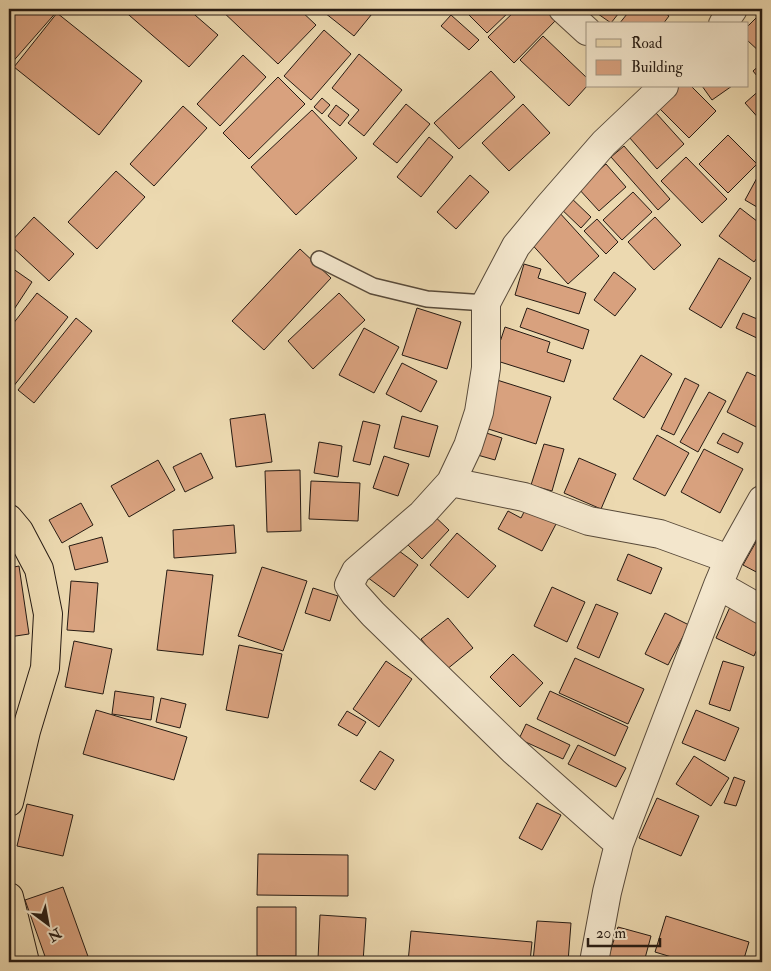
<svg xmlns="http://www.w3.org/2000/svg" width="771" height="971" viewBox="0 0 771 971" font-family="'IM FELL Double Pica',serif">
  <rect width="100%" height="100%" fill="#ecd9b0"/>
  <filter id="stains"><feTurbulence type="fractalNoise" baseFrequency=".004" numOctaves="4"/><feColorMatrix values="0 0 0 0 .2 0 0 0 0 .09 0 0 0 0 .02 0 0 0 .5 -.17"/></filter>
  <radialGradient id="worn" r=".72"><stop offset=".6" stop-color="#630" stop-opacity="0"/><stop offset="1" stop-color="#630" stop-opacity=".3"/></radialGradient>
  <path fill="#d8a17e" stroke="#261b13" d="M20,9H59L9,66V22Z
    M122,9H188L218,35L189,67Z
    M220,9H299L316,25L278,64Z
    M320,9H376L354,36Z
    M463,9H512L487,33Z
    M517,9H547L557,19L514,63L488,37Z
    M591,9H622L611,23Z
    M631,9H659L669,16L663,24H619Z
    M762,12V54L747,40V27Z
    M57,13L142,81L99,135L14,67Z
    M451,15L479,40L469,50L441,26Z
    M324,30L351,54L311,100L284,76Z
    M543,36L587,78V86L569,106L520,60Z
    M359,54L402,90L364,136L348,123L359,110L332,88Z
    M243,55L266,77L220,126L197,104Z
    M762,63V82L753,71Z
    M491,71L515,97L459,149L434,123Z
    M278,77L305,104L249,159L223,133Z
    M679,86H691L716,111L689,138L658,107Z
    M702,86H732L712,100Z
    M762,88V122L745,103Z
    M322,98L330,105L322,114L314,107Z
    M406,104L430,124L397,163L373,144Z
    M523,104L550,133L509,171L482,143Z
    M336,105L349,115L340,126L328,116Z
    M183,106L207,128L154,186L130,164Z
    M312,110L357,158L296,215L251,167Z
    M656,113L684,144L657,169L629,137Z
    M728,135L757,164L728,193L699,164Z
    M429,137L453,157L421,197L397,177Z
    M624,146L670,199L658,210L611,157Z
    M686,157L727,199L702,223L661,181Z
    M606,164L626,187L599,211L578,188Z
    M116,171L145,197L97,249L68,222Z
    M470,175L489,192L456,229L437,212Z
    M758,176L762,178V210L745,200Z
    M633,192L652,212L622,240L603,220Z
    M567,194L591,217L581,228L557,205Z
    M740,208L762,225V251L754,262L719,236Z
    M558,211L599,256L568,284L527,239Z
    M34,217L74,254L49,281L9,244Z
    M655,217L681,245L654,270L628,242Z
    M597,219L618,242L606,254L584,231Z
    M300,249L331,278L264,350L232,321Z
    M719,258L751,278L721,328L689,309Z
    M524,264L541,269L538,278L586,293L579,314L515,295Z
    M9,266L32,282L9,317Z
    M614,272L636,289L615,316L594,300Z
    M37,293L68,317L9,392V329Z
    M339,293L365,320L313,369L288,341Z
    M417,308L461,322L447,369L402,355Z
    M527,308L589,330L583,349L520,327Z
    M743,313L762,321V337L761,340L736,328Z
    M76,318L92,331L34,403L18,390Z
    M505,327L550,342L547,352L571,360L564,382L494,360Z
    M364,328L399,347L374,393L339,375Z
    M641,355L672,374L644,418L613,399Z
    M402,363L437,381L421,412L386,394Z
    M747,372L762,379V424L760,429L727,412Z
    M685,378L699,385L674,435L661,429Z
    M497,380L551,397L536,444L482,427Z
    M709,392L726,401L698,452L680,442Z
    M265,414L272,462L236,467L230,419Z
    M402,416L438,426L429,457L394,448Z
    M363,421L380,425L370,465L353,461Z
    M480,431L502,438L495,460L474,454Z
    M723,433L743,443L738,453L717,443Z
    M657,435L689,453L665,496L633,479Z
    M319,442L342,446L338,477L314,473Z
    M544,444L564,449L552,491L531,485Z
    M704,449L743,469L720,513L681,492Z
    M201,453L213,478L185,492L173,467Z
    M384,456L409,464L398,496L373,488Z
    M579,458L616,474L601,509L564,493Z
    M158,460L175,490L129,517L111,486Z
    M300,470L301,531L267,532L265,471Z
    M311,481L360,483L358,521L309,519Z
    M81,503L93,525L62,543L49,520Z
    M526,508L556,524L542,551L498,529L508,511L521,518Z
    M429,511L449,530L422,559L402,539Z
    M234,525L236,553L174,558L173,530Z
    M457,533L496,566L468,598L430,565Z
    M761,533L762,534V575L743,565Z
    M102,537L108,562L75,570L69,546Z
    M391,545L418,565L394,597L367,577Z
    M628,554L662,568L651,594L617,580Z
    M19,566L29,634L9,637V568Z
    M262,567L307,581L283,651L238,636Z
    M167,570L213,575L203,655L157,650Z
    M71,581L98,583L94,632L67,630Z
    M552,587L585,602L567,642L534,626Z
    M313,588L338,596L330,621L305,613Z
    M596,604L618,613L599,658L577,648Z
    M730,607L762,622V638L754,656L716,638Z
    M665,613L689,625L668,665L645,654Z
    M448,618L473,648L446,670L421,639Z
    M74,641L112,649L103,694L65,687Z
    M239,645L282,654L268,718L226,710Z
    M513,654L543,683L520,707L490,677Z
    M575,658L644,689L628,724L559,693Z
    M386,661L412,679L379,727L353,709Z
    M723,661L744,667L730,711L709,704Z
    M115,691L154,697L151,720L112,714Z
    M550,691L628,727L615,756L537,719Z
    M161,698L186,704L180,728L156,722Z
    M96,710L187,737L174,780L83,754Z
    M696,710L739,728L725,761L682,743Z
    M347,711L366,722L357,736L338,725Z
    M526,724L570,745L563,759L519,739Z
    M578,745L626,768L616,787L568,764Z
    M380,751L394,760L375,790L360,781Z
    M694,756L729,778L711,806L676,784Z
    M734,777L745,781L736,806L724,803Z
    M657,798L699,816L681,856L639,838Z
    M537,803L561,815L542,850L519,838Z
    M27,804L73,815L63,856L17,846Z
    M258,854L348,855V896L257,895Z
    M63,887L90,962H47L25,900Z
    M257,907H296V956H257Z
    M320,915L366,918L363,962L318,959Z
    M666,916L749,942L743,962H688L655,952Z
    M537,921L571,923L568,962L533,961Z
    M618,927L651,936L644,962H607Z
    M411,931L532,942L530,962H408Z"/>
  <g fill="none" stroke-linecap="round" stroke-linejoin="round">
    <g stroke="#584a3a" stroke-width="18">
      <path id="service" d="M319,259L373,286L427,299L486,303"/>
    </g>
    <g stroke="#584a3a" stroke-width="30">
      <path id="minor" d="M563,9L587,31
        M723,24L733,9
        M451,482L524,497L589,521L660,534L729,559
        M718,585L762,610
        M619,844L513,750L373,614L355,594L349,585L356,571L422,514L451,482L468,446L479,412L486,368V303L516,246L549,206L604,143L664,86
        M594,962L607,892L619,844L718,585L729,559L762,500"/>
    </g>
    <g stroke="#261b13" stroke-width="30">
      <path id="primary" d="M9,519L19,531L39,569L48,614L45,668L26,731L9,802
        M9,897L25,962"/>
    </g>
    <use href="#service" stroke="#f3e6cc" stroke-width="15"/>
    <use href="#minor" stroke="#f3e6cc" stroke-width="28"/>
    <use href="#primary" stroke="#ecd9b0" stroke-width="28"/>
  </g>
  <rect width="771" height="971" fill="none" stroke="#ecd9b0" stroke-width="30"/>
  <rect x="10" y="10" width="751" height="951" fill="none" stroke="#261b13" stroke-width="2.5"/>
  <rect x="15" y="15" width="741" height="941" fill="none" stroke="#261b13"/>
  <rect x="586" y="22" width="162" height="65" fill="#f3e6cc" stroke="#a19582"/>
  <rect x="596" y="39" width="25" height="8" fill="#ecd9b0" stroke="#a19582"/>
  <text x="631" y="48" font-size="15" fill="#261b13">Road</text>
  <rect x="596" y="60" width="25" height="15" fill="#d8a17e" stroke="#a19582"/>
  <text x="631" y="72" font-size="15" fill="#261b13">Building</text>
  <g transform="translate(48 924) rotate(148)" stroke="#f3e6cc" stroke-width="4" paint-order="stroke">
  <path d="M0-4L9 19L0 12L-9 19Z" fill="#261b13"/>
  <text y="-8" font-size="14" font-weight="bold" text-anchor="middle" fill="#261b13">N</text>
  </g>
  <path d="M588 938v8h72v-8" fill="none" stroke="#261b13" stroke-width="2.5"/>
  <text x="596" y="938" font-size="15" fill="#261b13" stroke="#f3e6cc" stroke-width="4" paint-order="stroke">20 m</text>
  <rect width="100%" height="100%" filter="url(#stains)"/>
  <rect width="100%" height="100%" fill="url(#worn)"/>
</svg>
